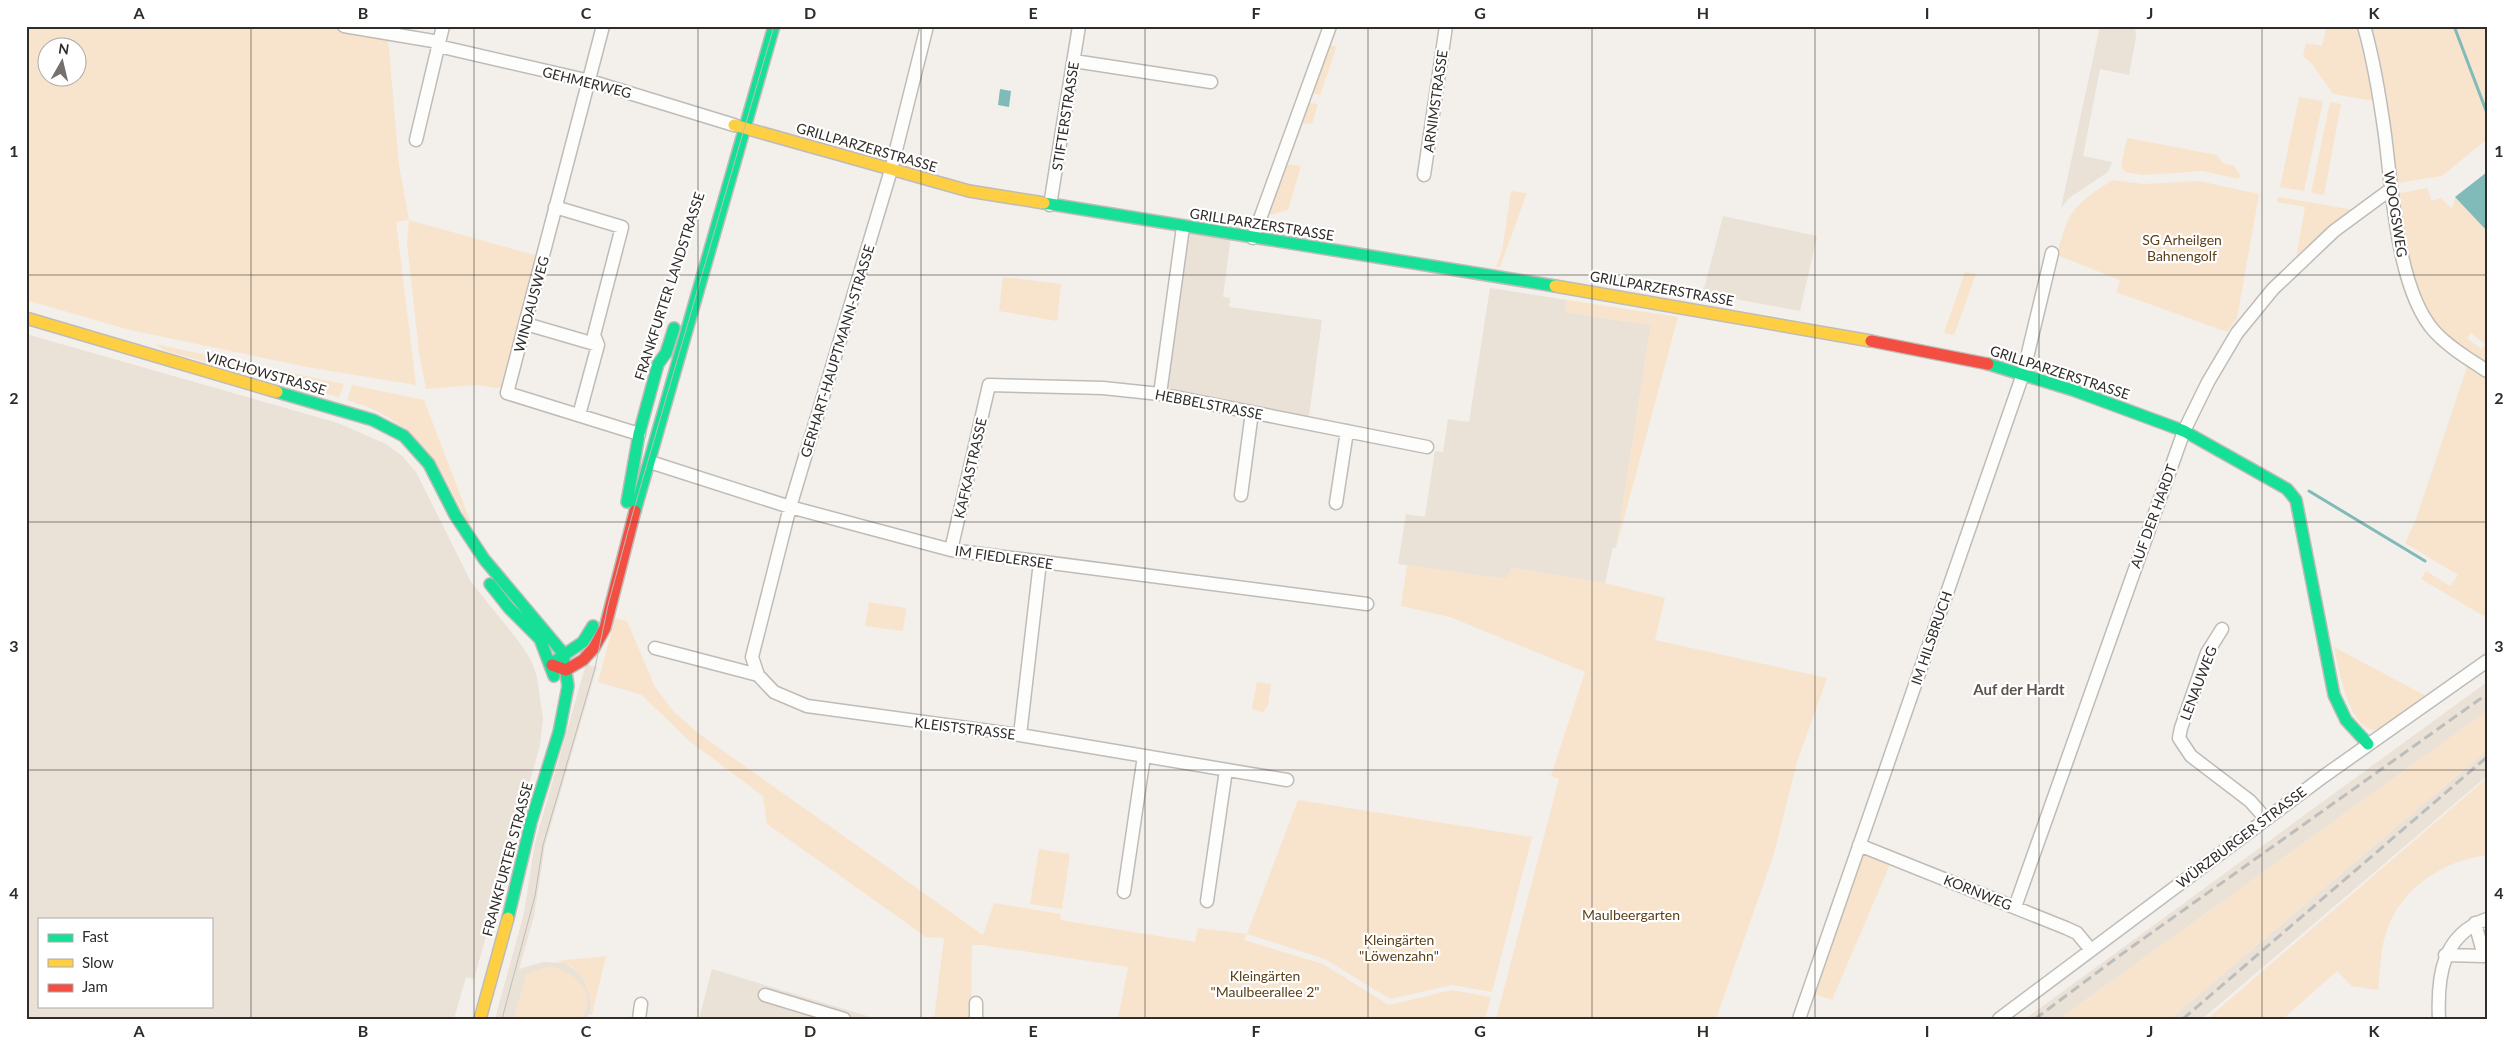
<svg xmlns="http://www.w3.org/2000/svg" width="2513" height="1045" viewBox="0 0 2513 1045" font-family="Lato,sans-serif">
  <rect width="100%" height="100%" fill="#f3efea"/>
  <path fill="#eae1d7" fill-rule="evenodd" d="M2100,26H2135L2136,37L2129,75L2100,69L2083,156L2112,162L2108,172L2069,198L2061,208Z
    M1723,216L1817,236L1800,311L1703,293Z
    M1183,227L1231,235L1223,297L1230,298L1229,307L1322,320L1308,423L1160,394Z
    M1490,288L1567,300L1565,312L1651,325L1616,548L1613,547L1605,583L1512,568L1506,579L1398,564L1406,514L1425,517L1435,451L1443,452L1448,419L1469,422Z
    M26,334L338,423L386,444L402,456L416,472L471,582L520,643L531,660L537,677L543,718L540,745L474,979L466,977L454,1019H26ZM39,919H211V1006H39Z
    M586,664L597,667L545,845L534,916L519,969L543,962L565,963L579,973L588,986L592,1015L589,1014L587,1019H581L583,1015L527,973L514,1019H495L524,913L535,843Z
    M2487,682V711L2059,1019H2025Z
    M2487,750V776L2202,1019H2170Z
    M712,969L877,1019H699Z"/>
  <path fill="#f8e4cd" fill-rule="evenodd" d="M26,26H387L399,165L409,220L538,256L504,385L498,388L476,385L426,389L419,353L407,242L409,220L396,222L416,385L307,367L130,330L26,300ZM48,48H78V78H48Z
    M2327,26H2359L2374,101L2333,94L2312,64L2303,56L2306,43L2322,46Z
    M2370,26H2487V139L2442,176L2397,183L2387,109Z
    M1328,45L1337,46L1320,95L1311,93Z
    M2299,97L2323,101L2304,191L2280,187Z
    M2330,102L2341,104L2324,195L2311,193Z
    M1307,103L1318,104L1312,124L1301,123Z
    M2127,138L2217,155L2223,163L2234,166L2240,175L2239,179L2203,171L2143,175L2125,172L2121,166Z
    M1286,164L1301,166L1288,210L1269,215Z
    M2112,180L2143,184L2199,181L2259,194L2237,318L2227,332L2116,292L2120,280L2057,255C2070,207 2072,208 2112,180Z
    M2427,188L2432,201L2441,198L2452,209L2455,197L2487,231V366C2471,354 2451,343 2438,328C2409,296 2402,235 2396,194ZM2471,333L2485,344L2481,349L2467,338Z
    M1511,191L1527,193L1500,267H1496L1502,251Z
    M2278,197L2354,210L2330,227L2296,258L2305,207L2277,202Z
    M1965,272L1976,274L1954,335L1944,333Z
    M1003,277L1061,284L1057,321L999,311Z
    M1567,300L1678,317L1616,548L1651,325L1565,312Z
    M155,344L344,384L339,397L165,351Z
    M2468,364L2487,376V618L2421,579L2426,571L2450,586L2458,575L2405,543L2415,522Z
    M352,385L424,400L471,523L468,525C440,464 417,420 347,400Z
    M1407,565L1505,579L1512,568L1605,583L1665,598L1655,640L1827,678L1797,762L1774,854L1716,1019H1496L1559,779L1551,776L1585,672L1450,617L1401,606Z
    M869,602L906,608L903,631L865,626Z
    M615,618L627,621L655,687L674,712L698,733L983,935L994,903L1061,914L1060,920L1195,942L1198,928L1247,934L1298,800L1532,837L1492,992L1452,985L1390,999L1325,959L1247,934L1244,940L1323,964L1389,1005L1452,990L1491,997L1485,1019H1118L1128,967L982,945H972L971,1019H934L944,938L926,937L767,824L763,796L688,740L642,695L598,682Z
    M2334,647L2426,696C2412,706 2397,722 2381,728C2351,742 2338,666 2334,647Z
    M1257,682L1271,684L1268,706L1266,707L1263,713L1252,709Z
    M2487,711V750L2170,1019H2059Z
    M2487,778V855C2440,861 2395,892 2384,940C2380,956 2380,974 2378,990L2352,986L2337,971L2283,1019H2207Z
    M1039,849L1070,854L1062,909L1030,904Z
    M1868,853L1891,862L1832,1000L1812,993L1860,858Z
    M606,956L592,1015C590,991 584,966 557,961Z
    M551,966C575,973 599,991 581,1019H514L527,973Z"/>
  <path fill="#80bab9" d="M1000,89L1011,91L1009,107L998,105Z
    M2487,172V231L2455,197Z"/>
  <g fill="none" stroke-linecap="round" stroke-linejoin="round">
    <path stroke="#80bab9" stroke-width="3" d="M2454,26L2487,113
      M2309,491L2425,561"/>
    <g stroke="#bfbcb8" stroke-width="15">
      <path id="street" d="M344,26L439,42
        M603,26L507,393L639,434
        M2364,26C2374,61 2380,99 2385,135C2392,189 2397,291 2435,332C2450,348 2469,359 2487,371
        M438,46L590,81L734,125
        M1074,61L1211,82
        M416,140L443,26
        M1424,175L1446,26
        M1050,205L1079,26
        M555,207L622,227L594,335L598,345L579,415
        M1253,238L1330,26
        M526,324L598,345
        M1160,394L1183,227
        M650,462L790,507L951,550L1367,604
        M1241,495L1252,412
        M1336,503L1347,431
        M951,550L989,385L1103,388L1160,394L1427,447
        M2222,629L2207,653L2181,728L2179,738L2191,756L2250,801L2266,819
        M655,648L758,675L774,692L807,706L1020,735L1287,780
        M758,675L752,657L790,507L891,170L927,26
        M1020,735L1040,562
        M1859,845L2066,928L2077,933L2091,950
        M1124,892L1144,756
        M1207,901L1226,770
        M2015,907L2184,431L2208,382L2237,333L2273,289L2334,231L2391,189
        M2445,955L2484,956L2475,923
        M765,995L844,1019
        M639,1019L641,1004
        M976,1019V1003
        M1799,1019L2023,374L2052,253
        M1999,1019L2324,776L2487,661
        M2439,1019C2437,976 2442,935 2487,919"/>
    </g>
    <g stroke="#bfbcb8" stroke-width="14">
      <path id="fast" d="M1044,203L1555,286
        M1988,364L2073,390L2184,431L2287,489L2296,500L2334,695L2346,720L2368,744
        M277,392L373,420L404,436L429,464L455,515L484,559L563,653L568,686L559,732L531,822L508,918
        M627,502L639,434L658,364L666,353L674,328
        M635,511L774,26
        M490,584L509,608L540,639L554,676
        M555,661L583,642L593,626"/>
    </g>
    <g stroke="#bfbcb8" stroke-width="14">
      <path id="slow" d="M734,125L969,191L1044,203
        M1555,286L1871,341
        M26,318L277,392
        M480,1019L508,918"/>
    </g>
    <g stroke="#bfbcb8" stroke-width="14">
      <path id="jam" d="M1871,341L1988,364
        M552,665L566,670L583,660L594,648L605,628L635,511"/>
    </g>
    <use href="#street" stroke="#fdfdfc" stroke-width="12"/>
    <use href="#fast" stroke="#16e098" stroke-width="11"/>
    <use href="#slow" stroke="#ffcf43" stroke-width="11"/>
    <use href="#jam" stroke="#f24e42" stroke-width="11"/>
    <path stroke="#bdbdbc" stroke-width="1" d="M502,1019L535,896L543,845L595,668L608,605L632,516L774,26"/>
    <path stroke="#bdbdbc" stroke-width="3" stroke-dasharray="10 5" stroke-linecap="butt" d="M2035,1019L2119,956L2487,694
      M2183,1019L2487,757"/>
  </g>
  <path fill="none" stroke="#2f2c29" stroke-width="1" stroke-opacity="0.55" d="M251,26V1019M474,26V1019M698,26V1019M921,26V1019M1145,26V1019M1368,26V1019M1592,26V1019M1815,26V1019M2039,26V1019M2262,26V1019M26,275H2487M26,522H2487M26,770H2487"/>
  <g text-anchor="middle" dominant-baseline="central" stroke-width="4.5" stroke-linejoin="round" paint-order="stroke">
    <g font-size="14" fill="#2f2c29" stroke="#fff">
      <text transform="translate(587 82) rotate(14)">GEHMERWEG</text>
      <text transform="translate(1435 101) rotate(-82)">ARNIMSTRASSE</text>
      <text transform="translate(1065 116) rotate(-81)">STIFTERSTRASSE</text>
      <text transform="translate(867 147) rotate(16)">GRILLPARZERSTRASSE</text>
      <text transform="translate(2396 214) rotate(81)">WOOGSWEG</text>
      <text transform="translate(1262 224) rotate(9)">GRILLPARZERSTRASSE</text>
      <text transform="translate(669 286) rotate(-72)">FRANKFURTER LANDSTRASSE</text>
      <text transform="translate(1662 288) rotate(10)">GRILLPARZERSTRASSE</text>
      <text transform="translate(531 304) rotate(-75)">WINDAUSWEG</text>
      <text transform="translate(837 351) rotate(-73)">GERHART-HAUPTMANN-STRASSE</text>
      <text transform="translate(2060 372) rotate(18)">GRILLPARZERSTRASSE</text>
      <text transform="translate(266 373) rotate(16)">VIRCHOWSTRASSE</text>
      <text transform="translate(1209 404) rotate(11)">HEBBELSTRASSE</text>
      <text transform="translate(970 468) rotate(-77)">KAFKASTRASSE</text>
      <text transform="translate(2153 516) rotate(-70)">AUF DER HARDT</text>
      <text transform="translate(1004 557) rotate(8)">IM FIEDLERSEE</text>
      <text transform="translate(1931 638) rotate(-71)">IM HILSBRUCH</text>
      <text transform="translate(2198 683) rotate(-69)">LENAUWEG</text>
      <text transform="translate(965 728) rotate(7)">KLEISTSTRASSE</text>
      <text transform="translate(2241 837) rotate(-37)">WÜRZBURGER STRASSE</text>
      <text transform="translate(507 859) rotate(-75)">FRANKFURTER STRASSE</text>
      <text transform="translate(1978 892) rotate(22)">KORNWEG</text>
    </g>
    <g font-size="14" fill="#5c3e17" stroke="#fff">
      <text x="2182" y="239">SG Arheilgen<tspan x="2182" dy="16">Bahnengolf</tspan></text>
      <text x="1631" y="914">Maulbeergarten</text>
      <text x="1399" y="939">Kleingärten<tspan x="1399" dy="16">"Löwenzahn"</tspan></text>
      <text x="1265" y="975">Kleingärten<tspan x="1265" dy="16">"Maulbeerallee 2"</tspan></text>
    </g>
    <g font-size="15" font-weight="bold" fill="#5b554d" stroke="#fff">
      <text x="2019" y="689">Auf der Hardt</text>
    </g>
  </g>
  <rect width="2513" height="1045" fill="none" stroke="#ffffff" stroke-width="55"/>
  <rect x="38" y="918" width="175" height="90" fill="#ffffff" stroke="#acaba9"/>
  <rect x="48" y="934" width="25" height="8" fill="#16e098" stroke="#acaba9"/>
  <text x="82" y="942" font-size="15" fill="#2f2c29">Fast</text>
  <rect x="48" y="959" width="25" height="8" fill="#ffcf43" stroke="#acaba9"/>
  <text x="82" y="968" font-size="15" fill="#2f2c29">Slow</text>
  <rect x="48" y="984" width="25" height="8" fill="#f24e42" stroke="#acaba9"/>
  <text x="82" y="992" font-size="15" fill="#2f2c29">Jam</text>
  <g transform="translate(62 62) rotate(8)"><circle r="24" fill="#ffffff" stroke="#acaba9"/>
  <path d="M0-4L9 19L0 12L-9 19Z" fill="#74706d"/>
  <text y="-8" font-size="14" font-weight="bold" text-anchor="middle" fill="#2f2c29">N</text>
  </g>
  <rect x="28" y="28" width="2458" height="990" fill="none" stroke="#2f2c29" stroke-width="2"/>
  <g font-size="16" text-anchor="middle" font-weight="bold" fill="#2f2c29">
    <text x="139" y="19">A</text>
    <text x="363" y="19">B</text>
    <text x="586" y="19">C</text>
    <text x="810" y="19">D</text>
    <text x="1033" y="19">E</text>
    <text x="1256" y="19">F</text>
    <text x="1480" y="19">G</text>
    <text x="1703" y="19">H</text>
    <text x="1927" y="19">I</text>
    <text x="2150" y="19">J</text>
    <text x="2374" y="19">K</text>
    <text x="14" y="157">1</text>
    <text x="2499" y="157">1</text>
    <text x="14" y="404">2</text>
    <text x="2499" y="404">2</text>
    <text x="14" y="652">3</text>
    <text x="2499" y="652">3</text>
    <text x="14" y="899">4</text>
    <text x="2499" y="899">4</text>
    <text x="139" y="1037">A</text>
    <text x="363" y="1037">B</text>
    <text x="586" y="1037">C</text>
    <text x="810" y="1037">D</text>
    <text x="1033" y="1037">E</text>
    <text x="1256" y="1037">F</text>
    <text x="1480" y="1037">G</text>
    <text x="1703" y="1037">H</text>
    <text x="1927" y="1037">I</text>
    <text x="2150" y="1037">J</text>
    <text x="2374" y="1037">K</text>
  </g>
</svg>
